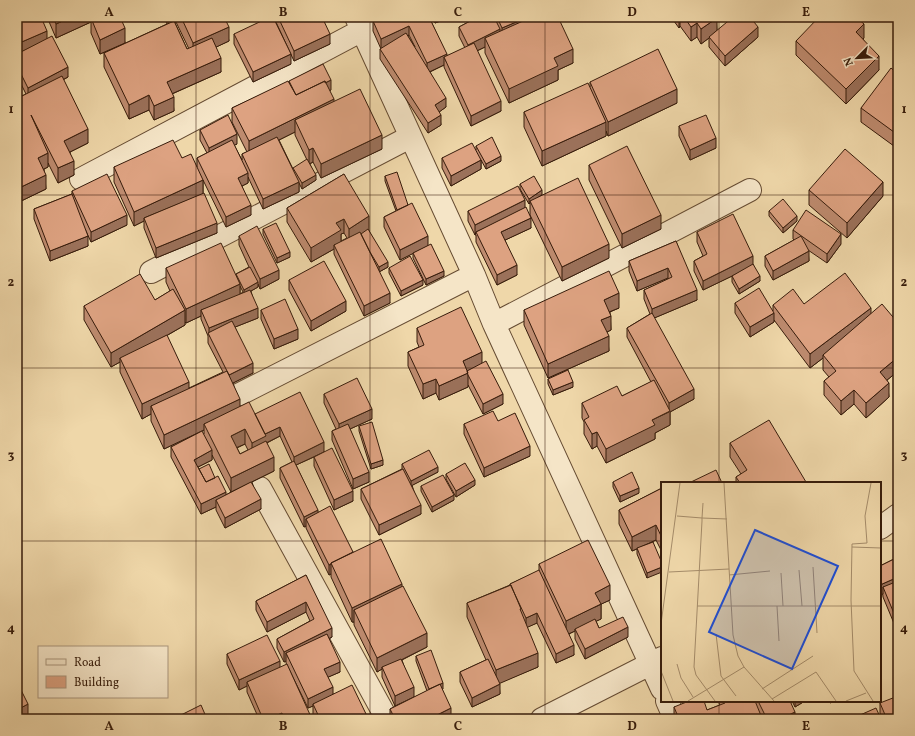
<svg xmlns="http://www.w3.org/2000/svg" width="915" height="736" viewBox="0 0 915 736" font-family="Vollkorn,serif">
  <rect width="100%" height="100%" fill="#efd7a9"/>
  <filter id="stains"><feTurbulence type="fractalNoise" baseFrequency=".005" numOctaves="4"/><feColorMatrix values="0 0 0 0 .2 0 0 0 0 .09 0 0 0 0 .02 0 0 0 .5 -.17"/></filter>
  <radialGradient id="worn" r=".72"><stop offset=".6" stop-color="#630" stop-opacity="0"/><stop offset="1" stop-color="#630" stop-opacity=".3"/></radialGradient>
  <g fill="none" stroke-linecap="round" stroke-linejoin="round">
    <g stroke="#654b32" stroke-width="24">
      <path id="minor" d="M356,17L474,275L494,324L662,689
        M81,179L387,17
        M151,272L410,137
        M494,324L750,190
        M236,396L474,275
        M260,488L387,719
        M880,528L898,515
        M667,701L675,719
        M542,719L662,658"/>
    </g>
    <use href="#minor" stroke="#f5e5c7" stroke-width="22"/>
  </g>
  <path fill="#be8b6f" stroke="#371c0b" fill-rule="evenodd" d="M47,17H120L125,43L100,54L91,33V22L56,38Z
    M164,17H224L229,41L216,47L221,72L172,94L174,111L154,120L149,110L129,119L104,67V53L167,24ZM176,22L189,49H187L175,23Z
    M275,17H322L330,44L294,61L275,20Z
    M429,17L447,56L465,48L459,36V27L476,18L475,17H558L573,63L558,70V80L509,103L485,53V47L477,51L501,111L471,126L444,67V65L430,72L446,107L439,112L441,125L428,133L380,59V49H381L373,31V21ZM409,35L415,47L408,36Z
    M433,17H451L435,23Z
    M671,17H716L717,31L758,37L725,66L709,47V38L701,44L697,37L691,41L680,26L679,28Z
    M758,17H766L763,21Z
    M17,18L47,39L68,77L63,80L88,143L70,152L74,175L58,183L48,163V167L44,169L46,189L17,203V91L22,96L26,94L17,76Z
    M234,34L291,64L253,82L234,44Z
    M864,38L863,39L879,70L846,104L796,55V41Z
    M898,58V73L896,71V61Z
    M898,74V149L861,122V108Z
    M289,82L331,90H329L334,102L382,149L321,178L313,162L310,164L316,180L302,189L299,183V192L263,209L248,177V183L242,186L251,215L226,227L203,180V193L217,233L156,258L144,228V221L134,226L114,182V167L182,158L197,167V158L207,153L200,140V130L237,144L234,145L242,160V154L247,152L232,122V108ZM295,132V135L307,160L293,169L279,140Z
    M590,82L677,103L608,136L606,131V136L542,166L524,127V112L590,87Z
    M679,126L716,148L690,160L679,136Z
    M476,146L501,161L486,169L481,160V169L451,186L442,168V158L476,150Z
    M589,165L661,229L622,248L589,180Z
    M344,174L369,231L388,267L379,272L390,303L364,316L334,254V249L311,262L287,222V208ZM344,233L347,238L341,241V234Z
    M385,176L408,205L428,246L444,276L426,285L413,258V253L400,260L384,227V217L396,211L385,181Z
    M520,184L542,195L540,196L609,258L562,281L530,215V203L529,204L520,189Z
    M809,190L883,196L847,238L809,205Z
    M72,191L127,225L91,242L85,229L88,246L50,261L34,219V209L72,194Z
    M525,208L531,228L505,240L517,275L497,285L476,242V235H475L468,221V211Z
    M769,211L797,221L783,233L769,216Z
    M263,229L290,257L277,263L263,234Z
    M793,230L841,244L827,263L808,250L809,261L773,280L765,266V256L794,240L793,239Z
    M697,232L753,264L760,281L739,294L732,282V276L703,290L694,271V261L703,256L697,242Z
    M239,236L279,279L260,289L258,284V287L251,291L258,318L235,327L253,373L233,383L240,406L324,451L353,501L334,510L314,466V457L296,465L318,512L353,552L402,587L427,647L402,660L414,697L395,706L382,677V669L377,672L354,625V622H352L331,577V574L329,575L306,528V526L304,527L280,478V468L292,462L280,436L267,443L274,471L252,482L261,509L225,528L216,510V507L201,514L171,457V447L204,434V430L164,449L151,421V414L142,419L120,372V362L111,367L84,320V306L155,300L170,291L166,282V268L236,276V274L249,267L239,245ZM240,286L243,292L240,294ZM201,316V319L208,336V343L223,372L189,388L161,339L185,325V322L186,323ZM245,444L248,450L240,454L237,448ZM212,455L231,492L226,495L199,469L198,467L212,460Z
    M676,241L697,300L654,318L694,399L670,412V425L655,433V439L606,463L597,446L592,449L584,434V422L582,418V403L622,396L651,382L627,337V328L650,314L644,299V290L669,279L668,278L637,291L629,271V261Z
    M389,268L423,285L401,296L389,273Z
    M289,280L346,311L311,331L289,290Z
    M735,303L773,311V305L804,304L871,314L898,323V371L887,380L889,397L866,418L854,404L841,415L824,395V381L829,377L823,370V358L810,368L774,320V322L750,337L735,313Z
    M619,308L610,312L611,330L607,332L609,351L548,378L524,325V310Z
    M261,310L298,339L274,349L261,319Z
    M417,328L482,363L503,404L483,414L468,385V387L439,400L436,393L423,399L408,366V352L419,347L417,342Z
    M548,379L573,387L553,395L548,384Z
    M324,394L372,419L350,429L369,482L353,489L332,440V431L336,429L324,403Z
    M498,421L530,456L484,477L464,434V424Z
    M359,426L383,465L371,469L359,431Z
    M730,443L806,483H736V477L741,474L730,457Z
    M402,464L438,472L412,485L421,514L379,535L361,499V489L402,469Z
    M446,474L475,485L456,497L446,479Z
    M613,482L639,493L620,502L613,487Z
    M421,486L454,500L432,512L421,491Z
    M662,488V552L656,540L638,548L653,542L647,578L637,554V549L632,551L619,524V510Z
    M898,557V633L883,597L880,566Z
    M539,564L610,600L601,604V619L596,621L599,628L628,637L585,659L575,639V631L569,634L574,655L556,663L537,623L527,627L538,667L499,683L500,694L472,707L460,682V672L486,660L467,617V603L510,585V584L539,571Z
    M306,575L332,637L329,639L340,672L328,677L333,694L367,719H315L313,714V706L308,708L286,663V661L284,662L277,648V639L310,621L306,612L267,632L256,610V601Z
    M227,654L280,667L312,719H259L247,692V686L239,690L227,664Z
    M416,656L443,689H442L451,718L448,719H390V709L427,691L416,661Z
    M718,701H790L795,719H674V707L707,710L720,705Z
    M792,701H805L795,707Z
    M880,703L898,719H883L880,713Z"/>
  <path fill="#9b715a" stroke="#371c0b" d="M71,17H101L91,18V22L56,38V24Z
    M168,17H176V22L168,27Z
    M435,17H451L435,23Z
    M528,17H531V26L502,38V28Z
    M679,17H680V26L679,28Z
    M763,17H766L763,21Z
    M717,18V32L701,44V29Z
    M697,23V37L691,41V27Z
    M864,24V38L856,47V32Z
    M409,26V35L381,49V39Z
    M229,27V41L193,58V43Z
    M758,27V37L725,66V56Z
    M125,28V43L100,54V40Z
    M500,29V39L485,38V47L468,55V45Z
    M47,31V41L17,54V44Z
    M330,34V44L294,61V51Z
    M573,49V63L558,70V80L509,103V89L554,58Z
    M291,54V64L253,82V72Z
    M447,54V63L444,57V65L427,73V63Z
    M879,56V70L846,104V89Z
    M221,58V72L167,96V82Z
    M68,67V77L28,98V88Z
    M331,80V90L297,107V97Z
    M677,89V103L608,136V122Z
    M149,95V110L129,119V105Z
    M174,97V111L154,120V106Z
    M446,98V107L435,115V105Z
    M334,99V113L295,120V132L249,155V141Z
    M501,101V111L471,126V116Z
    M441,115V125L428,133V123Z
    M606,122V136L542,166V151Z
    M88,129V143L64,155V141Z
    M237,134V144L209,158V148Z
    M382,135V149L321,178V164Z
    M716,138V148L690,160V150Z
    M313,148V162L309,164V150Z
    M48,153V167L38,172V158Z
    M501,156V161L486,169V164Z
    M481,160V169L451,186V176Z
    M74,161V175L58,183V168Z
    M248,173V183L238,188V178Z
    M46,175V189L17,203V189Z
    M316,175V180L302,189V183Z
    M203,180V194L144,218V221L134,226V212Z
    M299,182V192L263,209V199Z
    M883,182V196L847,238V223Z
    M542,190V195L531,202L530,201V203L529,204V199Z
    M525,200V210L476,232L475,235V225Z
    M251,205V215L226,227V217Z
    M127,215V225L91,242V232Z
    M661,215V229L622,248V234Z
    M369,216V231L349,243V229Z
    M797,216V221L783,233V228Z
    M531,218V228L501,242V232Z
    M344,219V233L341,234V244L334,245V249L311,262V248L336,223Z
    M217,223V233L156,258V248Z
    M841,234V244L827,263V254Z
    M88,236V246L50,261V251Z
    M428,236V246L400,260V250Z
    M609,244V258L562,281V267Z
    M809,251V261L773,280V271Z
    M290,252V257L277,263V258Z
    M753,256V266L703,290V281Z
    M388,262V267L379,272V267Z
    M517,265V275L497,285V275Z
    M668,268V278L637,291V281Z
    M279,270V279L260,289V279Z
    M444,271V276L426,285V279Z
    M760,276V281L739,294V289Z
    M423,280V285L401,296V291Z
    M258,282V287L244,295V290Z
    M240,284V298L201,310V316L186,323V309Z
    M697,290V300L652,319V309Z
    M390,293V303L364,316V306Z
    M619,293V308L604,314V300Z
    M346,301V311L311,331V321Z
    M258,308V318L210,337L209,335V328Z
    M871,308V322L823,355V358L810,368V354Z
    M185,310V325L122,361L120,358V362L111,367V353Z
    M774,313V322L750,337V327Z
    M611,316V330L601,335V320Z
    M298,329V339L274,349V339Z
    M609,336V351L548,378V364Z
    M482,352V366L467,373L463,361Z
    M898,357V371L880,386V372Z
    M253,363V373L229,385V375Z
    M468,373V387L439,400V386Z
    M436,379V393L423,399V384Z
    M189,382V396L151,406V414L142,419V404Z
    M573,382V387L553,395V390Z
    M889,383V397L866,418V403Z
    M694,389V399L670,412V425L655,433V439L606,463V449L652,420L669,412V403Z
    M854,390V404L841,415V401Z
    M503,394V404L483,414V404Z
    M240,399V413L204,424V430L164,449V435Z
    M372,409V419L339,434V424Z
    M280,427V436L266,443L252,457V443L265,434Z
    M245,429V444L231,450V436Z
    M597,432V446L592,449V434Z
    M324,442V452L294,466V457Z
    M530,446V456L484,477V468Z
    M212,450V460L194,469V460Z
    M274,457V471L231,492V478Z
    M383,460V465L371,469V464Z
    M438,467V472L411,486V481Z
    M369,472V482L353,489V479Z
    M475,480V485L456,497V491Z
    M639,488V493L620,502V496Z
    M353,491V501L334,510V500Z
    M226,492V502L216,500V507L201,514V504Z
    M454,495V500L432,512V507Z
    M261,499V509L225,528V518Z
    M421,505V514L379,535V525Z
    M318,510V520L306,519V526L304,527V517Z
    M656,525V540L632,551V537Z
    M331,564V574L329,575V565Z
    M662,567V572L647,578V573Z
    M898,577V587H883V594L880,595V585Z
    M402,584V599L354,610V622H352V608Z
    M610,585V600L595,607V593Z
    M306,602V612L267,632V622Z
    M601,604V619L576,631L575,629V631L566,635V621Z
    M537,613V623L526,628V618Z
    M628,627V637L585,659V649Z
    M332,628V637L289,659L286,653V661L284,662V652Z
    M427,633V647L383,669L382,667V669L377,672V658Z
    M574,645V655L556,663V654Z
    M538,653V667L496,685V670Z
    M280,661V671L247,682V686L239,690V680Z
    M340,662V672L324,679V669Z
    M443,683V689L429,694V689Z
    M500,684V694L472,707V698Z
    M333,687V697L313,704V706L308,708V699Z
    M414,687V697L395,706V696Z
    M795,701H805L795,707Z
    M830,701H836L830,703Z
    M28,704V719H17V710Z
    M451,708V718L448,719H429Z
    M795,712V719H780Z
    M898,712V719H886V717Z
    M282,713V719H268Z
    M367,716V719H362Z"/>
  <path fill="#dda281" stroke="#371c0b" d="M19,17H41L47,31L17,44V18Z
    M53,17H71L56,24Z
    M94,17H120L125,28L100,40L91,18Z
    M181,17H224L229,27L193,43Z
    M270,17H273L291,54L253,72L234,34Z
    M278,17H322L330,34L294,51Z
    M382,17H429L447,54L427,63L409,26L381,39L373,21Z
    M478,17H494L500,29L468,45L459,27Z
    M497,17H528L502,28Z
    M532,17H558L573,49L554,58L558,66L509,89L485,38Z
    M684,17H716L717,18L701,29L697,23L691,27Z
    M733,17H750L758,27L725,56L709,37Z
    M819,17H837L839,19L841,17H856L864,24L856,32L879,56L846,89L796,41Z
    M174,21L187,49L212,38L221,58L167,82L174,97L154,106L149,95L129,105L104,53Z
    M406,33L446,98L435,105L441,115L428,123L380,49Z
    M52,36L68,67L28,88L17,66V54Z
    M474,43L501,101L471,116L444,57Z
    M658,49L677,89L608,122L590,82Z
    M898,58V63L896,61Z
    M323,64L331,80L325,83V81L296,95L289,81Z
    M891,68L898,74V135L861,108Z
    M62,76L88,129L64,141L74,161L58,168L31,115L48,153L38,158L46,175L17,189V92L19,91L22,96Z
    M288,81L296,95L325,81L334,99L249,141L232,108Z
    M588,83L606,122L542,151L524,112Z
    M360,89L382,135L321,164L313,148L309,150L295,120Z
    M228,115L237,134L209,148L200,130Z
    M706,115L716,138L690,150L679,126Z
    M277,137L299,182L263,199L242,154Z
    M492,137L501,156L486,164L476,146Z
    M173,140L182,158L191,154L203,180L134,212L114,167Z
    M232,140L248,173L238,178L251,205L226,217L197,158Z
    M472,143L481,160L451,176L442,158Z
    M627,146L661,215L622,234L589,165Z
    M845,149L883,182L847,223L809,190Z
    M307,159L316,175L302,183L293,168Z
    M397,172L408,205L397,210L385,176Z
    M107,174L127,215L91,232L72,191Z
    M344,174L369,216L349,229L344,219L336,223L341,230L311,248L287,208Z
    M534,176L542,190L529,199L520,184Z
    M578,178L609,244L562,267L530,201Z
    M518,186L525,200L475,225L468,211Z
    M204,193L217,223L156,248L144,218Z
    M72,194L88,236L50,251L34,209Z
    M783,199L797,216L783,228L769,211Z
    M412,203L428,236L400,250L384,217Z
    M526,207L531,218L501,232L517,265L497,275L476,232Z
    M806,210L841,234L827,254L793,230Z
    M733,214L753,256L703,281L694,261L707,254L697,232Z
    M276,223L290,252L277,258L263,229Z
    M257,226L279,270L260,279L239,236Z
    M368,229L388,262L379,267L370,252L361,234Z
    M360,232L390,293L364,306L334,245Z
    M801,236L809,251L773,271L765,256Z
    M676,241L697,290L652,309L644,290L672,277L668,268L637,281L629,261Z
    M221,243L240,284L186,309L166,268Z
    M431,244L444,271L426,279L413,253Z
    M410,256L423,280L401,291L389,268Z
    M324,261L346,301L311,321L289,280Z
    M753,264L760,276L739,289L732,276Z
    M250,267L258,282L244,290L236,274Z
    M609,271L619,293L604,300L611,316L601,320L609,336L548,364L524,310Z
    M845,273L871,308L810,354L773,305L793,289L804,304Z
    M140,274L155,300L173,289L185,310L111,353L84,306Z
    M759,288L774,313L750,327L735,303Z
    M250,290L258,308L209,328L201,310Z
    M285,299L298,329L274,339L261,310Z
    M882,304L898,323V357L880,372L889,383L866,403L854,390L841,401L824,381L836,371L823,355Z
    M461,307L482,352L463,361L468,373L439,386L436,379L423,384L408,352L424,345L417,328Z
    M652,313L694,389L669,403L627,328Z
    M232,321L253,363L229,375L208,333Z
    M167,335L189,382L142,404L120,358Z
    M486,361L503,394L483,404L468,375L467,371Z
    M568,370L573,382L553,390L548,379Z
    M227,371L240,399L164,435L151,406Z
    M357,378L372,409L339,424L324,394Z
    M654,380L670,411L652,420L655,425L606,449L597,432L592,434L584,420L589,417L582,403L617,386L622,396Z
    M300,392L324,442L294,457L280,427L265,434L255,414Z
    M249,402L266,436L252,443L245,429L231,436L240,454L266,441L274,457L231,478L204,424Z
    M493,411L498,421L515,413L530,446L484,468L464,424Z
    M769,420L806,482L804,483H740L736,477L747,470L730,443Z
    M372,422L383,460L371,464L359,426Z
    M348,424L369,472L353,479L332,431Z
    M202,431L212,450L194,460L206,482L218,476L226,492L201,504L171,447Z
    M332,448L353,491L334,500L314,457Z
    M429,450L438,467L411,481L402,464Z
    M294,461L318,510L304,517L280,468Z
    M465,463L475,480L456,491L446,474Z
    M209,464L215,478L206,482L199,469Z
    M403,469L421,505L379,525L361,489Z
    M716,470L722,483H692L691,482Z
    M632,472L639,488L620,496L613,482Z
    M443,475L454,495L432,507L421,486Z
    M251,482L261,499L225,518L216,500Z
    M662,488V538L656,525L632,537L619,510Z
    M330,506L353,552L331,563V564L329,565L306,519Z
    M381,539L402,584L352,608L331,563Z
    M588,540L610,585L595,593L601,604L566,621L539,564Z
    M653,542L662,563V567L647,573L637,548Z
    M898,557V577L880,585V566Z
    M539,570L574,645L556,654L537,613L526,618L510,584Z
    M306,575L332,628L284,652L277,639L314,619L306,602L267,622L256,601Z
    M898,581V623L883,587Z
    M511,585L521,609H520L538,653L496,670L467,603Z
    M403,586L427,633L377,658L354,610Z
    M623,617L628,627L585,649L575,629L595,619L599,628Z
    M327,634L340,662L324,669L333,687L308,699L286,653Z
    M267,635L280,661L239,680L227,654Z
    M431,650L443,683L429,689L416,656Z
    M401,659L414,687L395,696L382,667Z
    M488,659L500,684L472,698L460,672Z
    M287,664L312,719H284L282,713L268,719H263L247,682Z
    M17,682L28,704L17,710Z
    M440,684L451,708L429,719H395L390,709Z
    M352,685L367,716L362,719H320L313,704Z
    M898,696V712L886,717L880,703Z
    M689,701H704L707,710L725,703L724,701H755L762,718L760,719H679L674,707Z
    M758,701H790L795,712L780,719H767Z
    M201,705L207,719H173Z
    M876,708L881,719H851Z"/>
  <path fill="none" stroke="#371c0b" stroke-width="1" stroke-opacity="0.55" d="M196,17V719M370,17V719M545,17V719M719,17V483M17,195H898M17,368H898M17,541H662M880,541H898M719,701V719"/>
  <g transform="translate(661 482)">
    <rect width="220" height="220" fill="#efd7a9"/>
    <path fill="none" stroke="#a58c6a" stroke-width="1" d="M63,1L72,153L77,174L83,185L113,219M210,1L204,34L206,61L191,62L190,118L193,189L212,219M16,34L41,36L42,21M191,65L220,66M152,85L156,151M138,88L141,124M8,90L68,87M120,91L122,124M68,93L109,89M36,124H220M116,124L118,159M0,142L19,1M55,152L60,194L75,214M16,182L20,196L32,215M0,189L12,219M101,207L152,174M111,217L155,190L175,219M27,219L83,185M54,219L35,193L33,185L41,39V36L66,37M185,219L205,211"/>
    <path fill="#1d4ed8" fill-opacity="0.15" stroke="#1d4ed8" stroke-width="2" d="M94,48L177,84L131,187L48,150Z"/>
    <rect width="220" height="220" fill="none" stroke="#371c0b" stroke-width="2"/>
  </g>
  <rect width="915" height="736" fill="none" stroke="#efd7a9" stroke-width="44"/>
  <rect x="38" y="646" width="130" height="52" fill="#f5e5c7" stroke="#a9957c"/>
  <rect x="46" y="659" width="20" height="6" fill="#f5e5c7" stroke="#a9957c"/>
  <text x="74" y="666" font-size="12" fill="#371c0b">Road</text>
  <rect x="46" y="676" width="20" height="12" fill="#dda281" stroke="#a9957c"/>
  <text x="74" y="686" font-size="12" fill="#371c0b">Building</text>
  <g transform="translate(857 58) rotate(246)" stroke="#f5e5c7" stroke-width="3" paint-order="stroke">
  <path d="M0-3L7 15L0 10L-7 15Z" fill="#371c0b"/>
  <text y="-6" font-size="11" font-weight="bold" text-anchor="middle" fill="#371c0b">N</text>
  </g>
  <rect x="22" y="22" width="871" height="692" fill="none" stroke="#371c0b" stroke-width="1.5"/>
  <g font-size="13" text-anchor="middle" font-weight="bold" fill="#371c0b">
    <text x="109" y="16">A</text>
    <text x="283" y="16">B</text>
    <text x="458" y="16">C</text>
    <text x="632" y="16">D</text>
    <text x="806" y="16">E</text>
    <text x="11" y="113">1</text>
    <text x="904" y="113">1</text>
    <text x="11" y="286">2</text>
    <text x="904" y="286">2</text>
    <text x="11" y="459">3</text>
    <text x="904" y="459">3</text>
    <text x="11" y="632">4</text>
    <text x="904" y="632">4</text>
    <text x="109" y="730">A</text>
    <text x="283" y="730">B</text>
    <text x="458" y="730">C</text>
    <text x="632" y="730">D</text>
    <text x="806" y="730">E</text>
  </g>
  <rect width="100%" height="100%" filter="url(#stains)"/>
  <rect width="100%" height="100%" fill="url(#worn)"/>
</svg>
